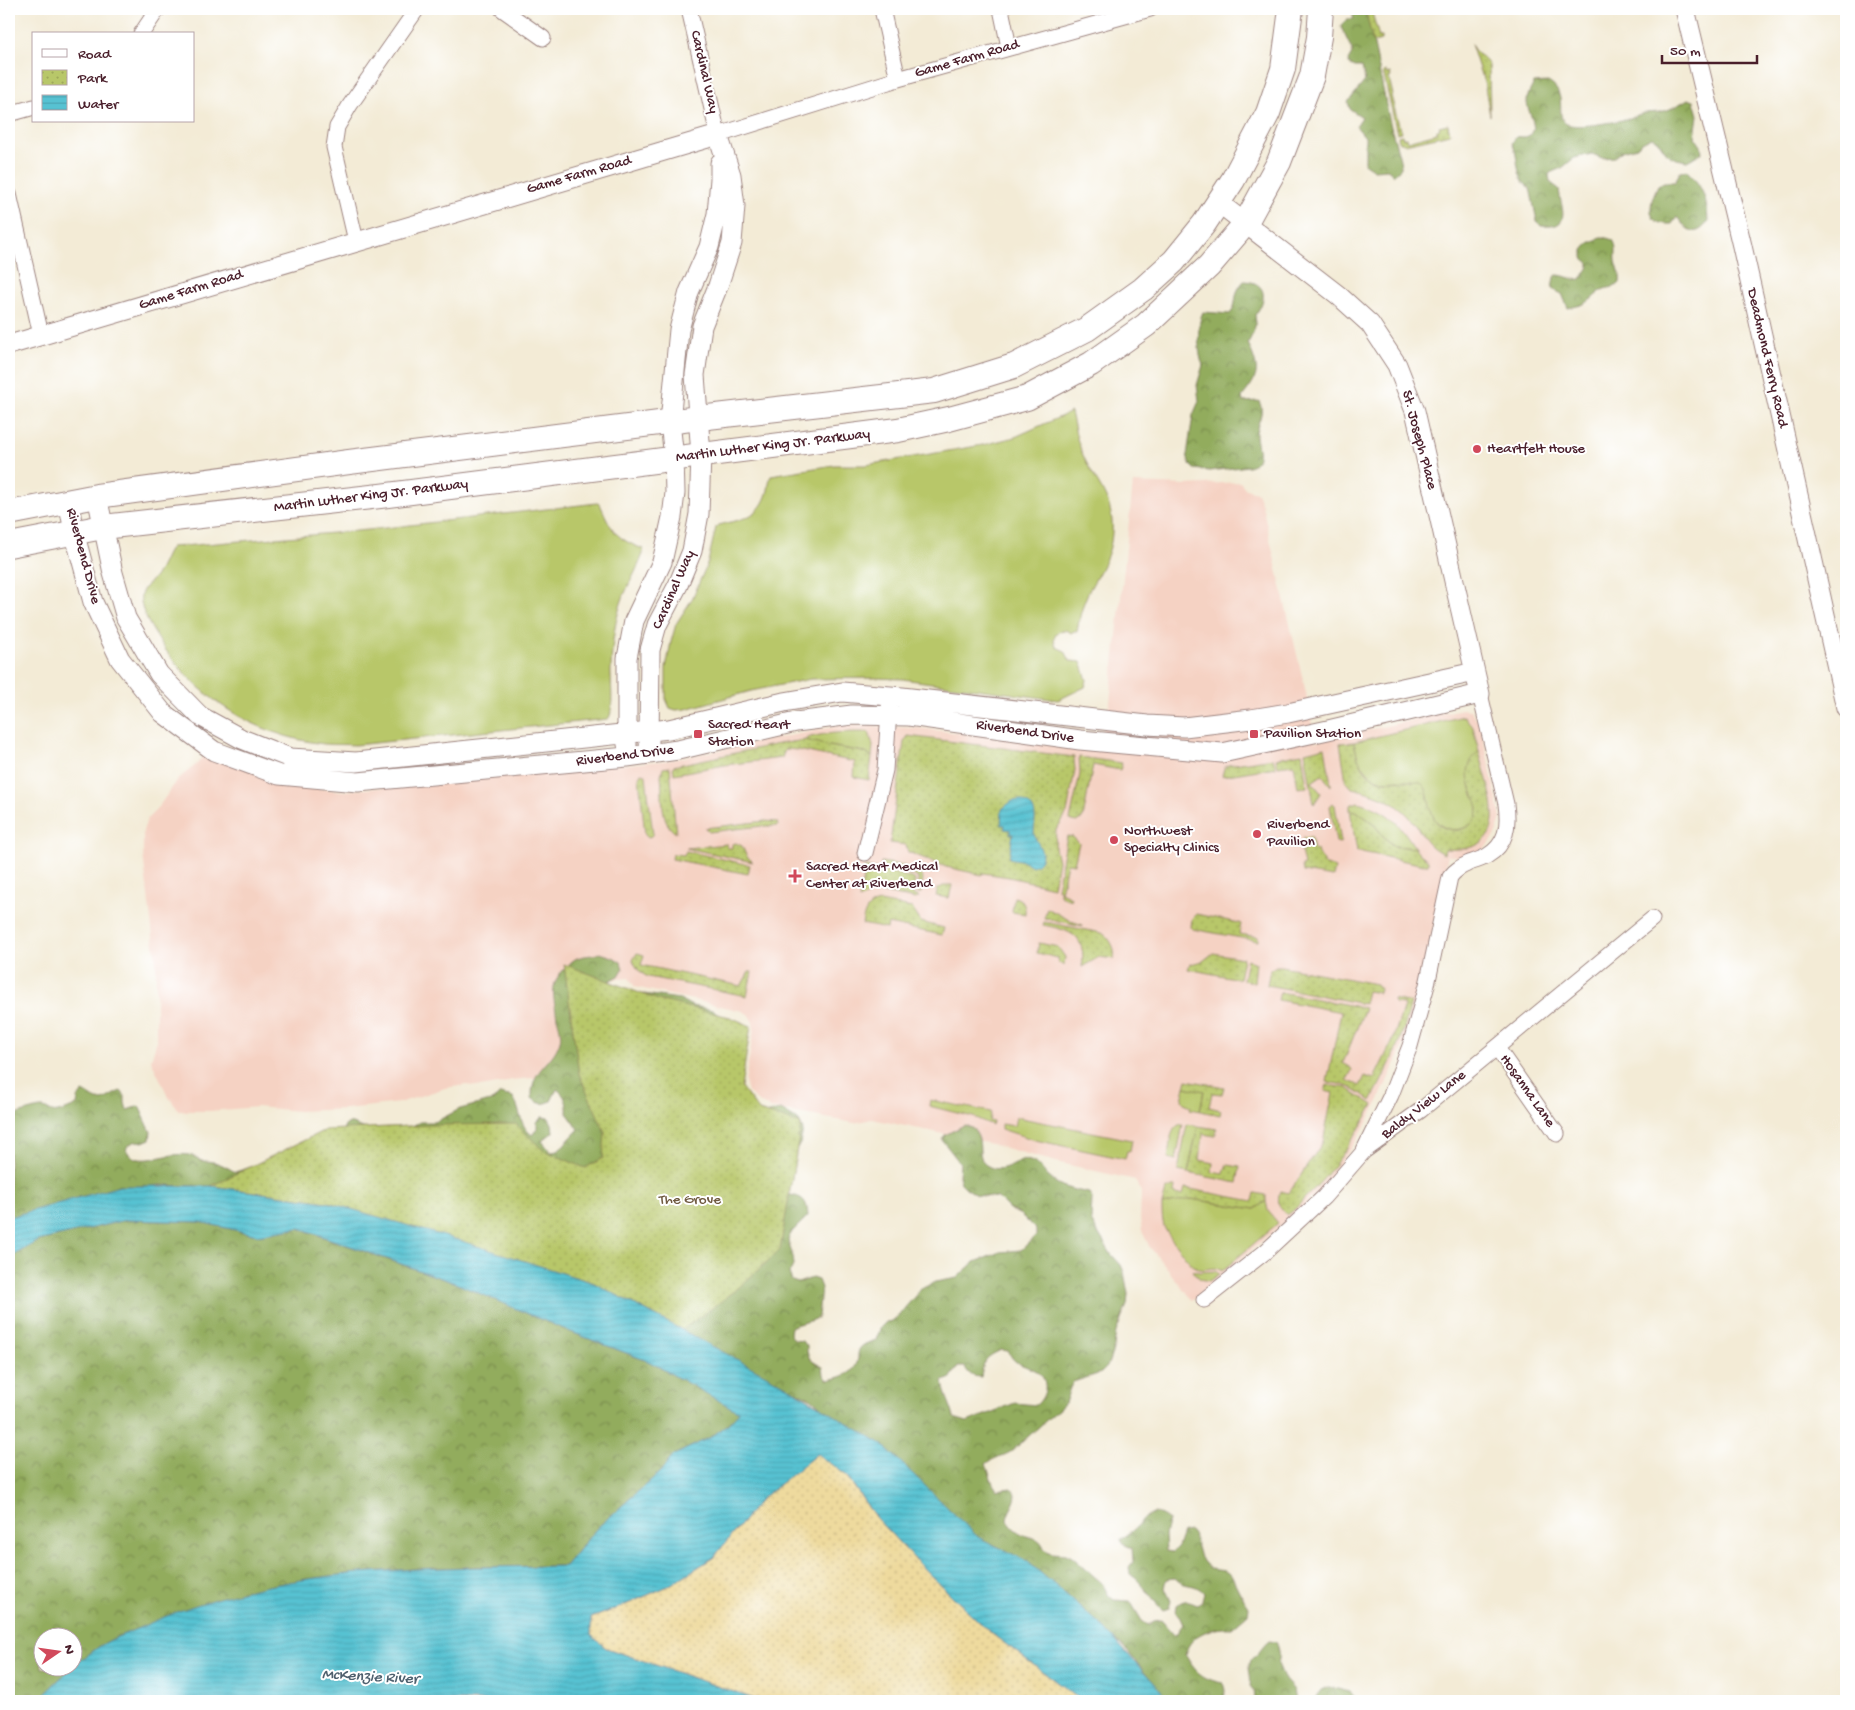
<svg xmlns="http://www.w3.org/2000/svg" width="1855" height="1710" viewBox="0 0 1855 1710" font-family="'Gochi Hand',sans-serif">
  <defs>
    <pattern id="forest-crowns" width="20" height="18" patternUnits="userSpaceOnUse" patternTransform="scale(1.25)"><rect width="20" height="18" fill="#92ac5d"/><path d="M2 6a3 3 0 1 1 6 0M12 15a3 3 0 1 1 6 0" fill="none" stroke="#798b4d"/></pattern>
    <pattern id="sand-dots" width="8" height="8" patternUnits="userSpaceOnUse" patternTransform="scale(1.25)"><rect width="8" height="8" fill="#eeda9e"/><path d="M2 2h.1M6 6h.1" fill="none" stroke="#cebb88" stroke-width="1.8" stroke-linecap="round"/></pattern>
    <pattern id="park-dots" width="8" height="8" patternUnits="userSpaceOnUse" patternTransform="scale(1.25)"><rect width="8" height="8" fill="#b8c769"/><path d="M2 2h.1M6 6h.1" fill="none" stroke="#a0aa5b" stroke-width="1.8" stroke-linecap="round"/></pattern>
    <pattern id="water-rules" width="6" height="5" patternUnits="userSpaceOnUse" patternTransform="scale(1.25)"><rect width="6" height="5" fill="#57c2d2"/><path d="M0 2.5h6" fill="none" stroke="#4da6b4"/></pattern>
  </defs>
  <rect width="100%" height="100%" fill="#fff"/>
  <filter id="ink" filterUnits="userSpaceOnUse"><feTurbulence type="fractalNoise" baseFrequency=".02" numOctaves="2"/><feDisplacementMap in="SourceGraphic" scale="10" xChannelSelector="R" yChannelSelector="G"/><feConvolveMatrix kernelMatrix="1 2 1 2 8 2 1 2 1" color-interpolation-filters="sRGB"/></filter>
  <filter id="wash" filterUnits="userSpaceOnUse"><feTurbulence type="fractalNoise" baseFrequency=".0096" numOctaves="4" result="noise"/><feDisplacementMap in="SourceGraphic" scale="20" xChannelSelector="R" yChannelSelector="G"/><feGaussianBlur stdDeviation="1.12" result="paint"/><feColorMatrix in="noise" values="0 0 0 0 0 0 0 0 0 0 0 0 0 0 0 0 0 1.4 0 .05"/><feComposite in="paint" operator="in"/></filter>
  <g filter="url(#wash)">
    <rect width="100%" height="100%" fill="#f3ebd6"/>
    <path fill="#f5d2c3" d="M1240,482L1246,489L1257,492L1262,505L1306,693L1315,742L1462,709L1470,710L1480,724L1501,818L1497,831L1490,843L1481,851L1460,857L1448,855L1416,1011L1403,1046L1376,1106L1357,1140L1328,1181L1297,1212L1192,1300L1149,1246L1142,1231L1140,1219L1141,1192L1135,1180L1056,1162L991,1144L872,1119L854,1123L770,1108L757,1101L748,1092L745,1082L754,1029L753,1022L749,1015L743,1011L635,987L629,978L564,984L565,1075L511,1080L503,1083L480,1087L466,1085L445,1088L399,1103L346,1109L298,1111L257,1107L210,1111H179L168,1096L151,1060L156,1043V962L143,854V831L147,819L157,809L178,779L197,764L206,752L273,780L308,788L344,791L671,760L843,725L920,728L1098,751L1110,702L1133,483L1186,485Z"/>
    <path fill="#b8c769" stroke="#81734a" d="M1071,412C1074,425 1076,438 1081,450C1094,485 1118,498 1111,542C1108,561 1095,578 1087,595C1082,606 1079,619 1077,632L1074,631L1071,633C1064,627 1056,631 1054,639L1056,647L1065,651L1070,661L1081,662L1087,680L1085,687L1058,700L902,679L875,678L811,679L751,691L686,709L676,710L670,708L666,699V668L671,642L676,624L692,599L708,562L716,527L719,525C742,519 761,518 768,490C769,485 769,480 771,475L834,465H866L983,445L1015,437Z
      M597,503L600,504C612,531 615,538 643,549V554C638,568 630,581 624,595C615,618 612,643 611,667C610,678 615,712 608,719L355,745C344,744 334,745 324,744C255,736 193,696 157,637C150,626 139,608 141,595C143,587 150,582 155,577C162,567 165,556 171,547L368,530Z
      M1464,716L1473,727L1479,751L1473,757C1472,767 1470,778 1471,788C1472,797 1481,803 1478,813C1473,831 1449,835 1437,822C1429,815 1428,799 1426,789L1399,780L1382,781L1371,776L1358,760L1354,742Z
      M869,732L873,745L872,757L864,752L829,746L806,740L807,738C828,732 848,732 869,732Z
      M1358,802C1387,810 1399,822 1415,848L1394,846L1384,837L1373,823L1356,811L1350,810V805Z
      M1185,1087L1204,1090L1200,1111L1190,1109L1191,1106L1184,1103L1182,1100Z
      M930,1100L991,1112L989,1121L993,1122L992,1125L973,1117L929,1106Z
      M1016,1117L1132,1140L1130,1151H1127L1125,1159L1035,1140L1001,1129V1124L1014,1126Z
      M1183,1124L1176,1160L1168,1158C1170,1147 1169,1125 1183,1124Z
      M1187,1124L1198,1126L1188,1173L1178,1171Z
      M1184,1199H1191L1255,1209L1266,1201L1268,1211L1278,1223L1222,1271C1214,1265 1207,1271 1198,1269C1192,1268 1169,1236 1165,1229C1162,1221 1162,1213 1162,1205Z
      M1194,1270L1198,1272L1215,1271L1219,1274L1209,1281L1200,1279L1193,1271Z"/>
    <path fill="url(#forest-crowns)" stroke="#6e6644" fill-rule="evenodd" d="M1350,9H1365C1376,47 1382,88 1391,127C1393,136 1402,162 1401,168L1393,175L1388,169L1374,170L1365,164V137L1356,126L1362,117L1350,109L1348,102L1365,81L1362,67H1355L1349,64L1348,61L1352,54V50L1341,27L1342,24L1347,19H1354L1352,13L1349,12Z
      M1548,82C1568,93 1556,113 1564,122C1571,131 1616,121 1627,119C1633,117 1639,114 1645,113C1652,112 1658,113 1664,111C1672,109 1681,103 1688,99L1694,101L1698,115L1695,137L1701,146L1702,153L1687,161C1682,160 1674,159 1670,156C1663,151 1661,141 1652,137L1642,142L1637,147L1622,151L1614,157L1602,158L1592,154L1574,158L1562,168L1552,172L1549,174L1550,182L1559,189C1561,209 1573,229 1541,226L1537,221L1530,188C1514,178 1520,158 1512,143L1516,137C1520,136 1525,138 1528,136C1541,131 1527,111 1527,102C1527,95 1531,89 1534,83Z
      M1686,170C1703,186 1707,199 1708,222C1695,239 1687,230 1677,217L1672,224C1644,226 1649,203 1658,185L1664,182H1675L1680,172Z
      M1600,237H1604L1613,240C1618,248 1615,253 1616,261C1618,270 1621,274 1620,283C1613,290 1607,286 1601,291C1586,303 1589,304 1568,308L1562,294L1552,289L1554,277L1557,275C1566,275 1572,281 1581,279L1589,267V263L1583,258V250L1590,242H1594Z
      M1244,281C1268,282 1267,300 1255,315C1257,326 1253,334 1248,343C1259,370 1261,374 1242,397L1243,402L1259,401C1265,413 1258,420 1256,432C1255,444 1266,462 1248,466L1210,471L1194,469L1190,465L1187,455L1193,415L1199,401L1197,385L1203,365C1197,354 1197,322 1203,312L1230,314C1239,303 1231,295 1244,281Z
      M600,953L613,957L621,962L623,969L619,976L603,984L618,1003L644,994L679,999L692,1006L713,1010L719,1015L733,1078L752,1116L781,1110L799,1121L803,1130L800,1144L795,1150L786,1194C803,1197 807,1199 808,1216L792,1232L788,1239C790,1254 799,1259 789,1273L792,1281L798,1283L812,1278L818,1280L821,1288L818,1317C809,1323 800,1322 791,1327L790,1334L794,1340L802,1341L807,1346C806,1359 813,1362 823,1367L824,1375L828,1380C842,1377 856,1374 858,1358C858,1354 858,1350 861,1347C865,1343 871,1342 876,1340L881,1327L886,1322L892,1321L897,1317L921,1289L935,1282L957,1278L973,1263L1000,1252L1021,1250L1036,1236V1230L1021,1215L1009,1209L998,1198L977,1195L966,1188L961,1183L959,1176L960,1163L942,1140L945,1135L964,1125C989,1131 973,1155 986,1165C1005,1177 1016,1156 1030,1161C1040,1164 1042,1171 1050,1178C1060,1188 1075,1190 1089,1193L1092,1199L1091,1221L1111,1254L1121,1265L1124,1272L1128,1294L1127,1305L1116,1332L1114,1347L1107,1367L1101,1373L1073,1382L1070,1388L1065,1403L1060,1408L1012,1451C1003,1457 994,1457 986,1464L993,1484L997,1490L1011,1488L1016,1494C1016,1504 1008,1510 1007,1520C1011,1526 1016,1531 1022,1534C1034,1540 1039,1535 1045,1550L1052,1553L1066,1554L1072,1557L1102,1583L1109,1596L1114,1600L1130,1601L1142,1621L1148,1625L1154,1621L1161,1620L1175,1636L1183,1624L1180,1617L1176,1612L1177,1605C1184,1599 1189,1600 1197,1604L1202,1601L1204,1593C1194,1581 1185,1589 1175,1578L1167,1579L1165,1588L1171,1601L1169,1608L1163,1610C1148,1597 1146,1585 1130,1574L1129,1567L1133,1562L1132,1548L1125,1545L1121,1539C1125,1536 1129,1534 1132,1531C1146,1520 1149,1504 1169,1520L1165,1535L1166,1551L1173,1552L1178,1547L1183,1532L1190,1531L1194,1536L1200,1558L1210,1569L1225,1571L1231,1575L1241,1595L1249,1607L1248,1614L1232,1628C1212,1627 1191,1633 1185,1654C1195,1672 1202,1679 1223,1683L1225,1690L1224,1701H1169L1123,1646L986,1552L812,1399L531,1269L529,1262L255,1191L233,1187L203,1189L190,1186L158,1185L9,1221V1118C14,1115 38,1107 43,1108C49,1109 51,1114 58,1112C64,1111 71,1108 77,1105L78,1098L83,1092C88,1094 92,1098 97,1100C105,1102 113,1093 121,1091L125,1096V1103L127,1110L139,1106L151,1132L150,1139L143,1142C135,1140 131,1142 126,1149C137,1175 180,1141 201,1161C216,1161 222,1164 235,1172L341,1139L344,1127L349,1123L369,1130L396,1134L420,1122H435L460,1109L494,1100L500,1094L513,1097C521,1110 519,1126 532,1135L537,1129V1122L542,1117L549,1118L552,1124L553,1132L542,1141L551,1152L558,1151L578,1130L575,1124L567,1113C568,1103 565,1095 557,1089L551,1101C543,1105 539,1104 532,1098C531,1067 552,1066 560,1041C562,1034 559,1025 557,1018C554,997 548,985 565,968C569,964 573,960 577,958C584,955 593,956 600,953ZM1001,1350L1008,1351C1010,1354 1012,1359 1015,1361C1021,1366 1030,1367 1037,1371C1050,1381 1046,1397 1036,1405L1015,1403L967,1422L954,1418C951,1404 944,1395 943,1381L950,1379L958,1367H965C969,1375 973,1377 981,1377C984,1359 985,1358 1001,1350Z
      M126,1220L200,1222L257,1235L298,1228L455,1283L571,1332L650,1362L740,1412L727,1425L711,1437L674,1455L660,1472L597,1528L565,1566C424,1567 276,1566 145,1626C130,1632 113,1638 100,1646C77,1662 56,1682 37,1701H9V1258L38,1241ZM42,1638H72V1668H42Z
      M1269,1641L1276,1642C1280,1650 1280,1656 1278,1664L1285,1680L1294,1690L1296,1701H1253L1255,1698L1254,1691L1250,1686C1252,1677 1247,1669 1250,1659C1259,1656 1261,1647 1269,1641Z
      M1329,1687L1350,1692L1356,1701H1313L1323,1689Z"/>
    <path fill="url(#sand-dots)" stroke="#9c7c64" d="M817,1453L846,1475L876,1518L928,1573L991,1633L1082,1701H760L606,1648L590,1635L591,1618L618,1608L668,1586L714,1557L761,1499Z"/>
    <path fill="url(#park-dots)" stroke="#81734a" d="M1365,9H1371L1379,37H1382V40L1373,42Z
      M1471,44C1475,54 1483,56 1489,65L1490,116L1483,75H1481Z
      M1386,71V74L1390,73L1391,77L1389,78L1393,95L1391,96L1401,132L1397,133L1383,72Z
      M1448,124L1450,134L1405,144L1399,141L1398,136L1402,135L1403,138L1406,137L1407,141L1437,133V130L1440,129L1439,126Z
      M908,736L1074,757L1075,770L1067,813L1056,830L1055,848L1058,861L1053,887L1009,877L983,873L982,875L946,867L908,852L906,845L890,843L904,742Z
      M806,740L829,746L864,752L872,757L869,780L854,777L855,762L798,750L785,749L782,758L725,765L674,774L673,766L778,744Z
      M1354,742C1357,758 1364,779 1384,781C1392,781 1399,780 1407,781C1412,781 1418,781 1422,784C1434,793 1423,828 1454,830C1461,831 1470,826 1474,821C1490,803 1450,778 1479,751C1490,794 1517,854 1445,849L1444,854C1426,846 1425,838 1415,824C1400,802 1377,794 1352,788L1346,781L1340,743Z
      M1325,747L1331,784V786L1322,775L1312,782L1321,793L1315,803L1314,804L1305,752Z
      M1302,753L1307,787L1298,788L1294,764L1278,766L1276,758Z
      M1079,757L1122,763L1120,770L1093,765L1083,818L1076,822L1070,820L1080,774Z
      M1273,758L1276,767L1222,776L1224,768L1228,765Z
      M670,767L676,833C659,823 663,793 661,775L663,768Z
      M641,773L645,774L646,776L653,834L649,838L647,837L645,835L639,777Z
      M1333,803L1335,805L1341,842L1339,843L1336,842L1330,806Z
      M1350,810L1356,811L1373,823L1384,837L1393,846L1415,848L1420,854L1428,860V864L1424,865L1357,851Z
      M765,821L777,822L778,826H762L709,832L705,828Z
      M1067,836L1073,837L1079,843L1074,864L1067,863L1061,892L1071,897L1070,900L1060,895V889H1057Z
      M1311,837L1314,850H1317L1318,854L1324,860V864L1335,868L1333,877L1303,872L1302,866L1304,865L1301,851L1305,850L1303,838Z
      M736,843L742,846L746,855L753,862L686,848L727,844V848H732V844Z
      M686,851L750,865L748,874L672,859L673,854L684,855Z
      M881,862C894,864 916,866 923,878L921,893H917L918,878L910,874L881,867Z
      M865,867L898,874L914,879L915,880L913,895L919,897L915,899L880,892L873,893L859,900Z
      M945,885H952L949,898L936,896L938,889Z
      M1014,897C1023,899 1026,906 1025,914L1012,912Z
      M880,902L912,908L921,922L944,928L942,935L888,924L887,929L862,924C864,913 867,904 880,902Z
      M1047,908L1071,921L1083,925V926L1044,918Z
      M1196,914L1239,923L1241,924L1239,934L1258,937V941L1192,929L1191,927L1192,918Z
      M1044,922L1102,933C1111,939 1116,949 1114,959L1099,957L1082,967C1087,935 1069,930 1043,925Z
      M1039,943L1058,947L1065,957L1064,965L1058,963V958L1037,953Z
      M637,953L644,955L641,965L741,986L749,972H752L747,996L648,977C640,973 636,968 633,960Z
      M1213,953L1243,958L1239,979L1188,969L1190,964L1203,961Z
      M1247,959L1256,963L1254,982L1243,980Z
      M564,964L658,1000L730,1017L751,1026L741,1087L759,1111L801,1124L780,1250L735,1291L682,1330L594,1283L327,1202L211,1186L325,1130L429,1125L516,1124L543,1150L585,1168L603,1158L605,1132L579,1074Z
      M1276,966H1281L1376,984L1380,989L1379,993L1367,991L1364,1004L1267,985L1270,970Z
      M1280,992L1365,1008L1343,1063L1350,1067L1352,1070L1347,1080L1360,1086L1365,1076L1374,1079L1392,1042L1404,1006L1403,1004L1394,1003L1393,999L1411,1003C1404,1037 1387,1071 1371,1101C1355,1088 1347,1085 1327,1082L1341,1012L1278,1000Z
      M1187,1080L1224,1087L1222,1094L1212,1093L1209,1107L1221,1110L1220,1115L1200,1111L1204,1091L1185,1087Z
      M1327,1085L1347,1088L1373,1105C1354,1139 1333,1172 1304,1199C1299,1205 1294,1211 1287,1215C1278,1207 1277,1203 1280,1191L1289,1193L1323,1142L1333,1093L1325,1091Z
      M1198,1126L1217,1129L1215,1136L1203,1134L1200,1160L1213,1163L1212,1172L1224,1174L1226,1166L1228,1165L1240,1167L1237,1183L1188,1173Z
      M1175,1186L1174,1194L1183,1195L1185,1188L1253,1201L1255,1193L1266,1195V1201L1255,1209L1191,1199L1162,1205L1166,1190Z"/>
    <path fill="url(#water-rules)" stroke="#50707e" d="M1020,800C1025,802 1030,804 1033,809C1037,816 1034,825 1034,833C1035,842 1045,850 1041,859C1039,863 1036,865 1032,866L1024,861L1009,858L1013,834H1010V830L1004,829L1005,825H1001L1002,809L1012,801Z
      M120,1186H211L327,1202L458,1240L594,1283L783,1384L882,1444L978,1537L1027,1561L1100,1624L1171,1701H1082L991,1633L928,1573L876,1518L846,1475L817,1454L761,1499L714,1557L668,1586L618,1608L591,1618V1635L606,1648L760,1701H37C56,1682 77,1662 100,1646C114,1637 133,1631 148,1624C278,1565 425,1568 565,1566L597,1528L660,1472L674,1455L711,1437L727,1425L739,1412L650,1362L571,1332L455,1283L299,1228L257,1235L200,1222L126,1220L38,1241L9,1258V1217Z"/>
  </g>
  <g filter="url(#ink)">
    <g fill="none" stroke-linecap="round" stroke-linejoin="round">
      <g stroke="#9e8580" stroke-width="17">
        <path id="minor" d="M502,9L543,38
          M689,9L718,135L898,79L1150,9
          M882,9L898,79
          M1001,9L1009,47
          M141,34L158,9
          M9,114L34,107
          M9,194L41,335
          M356,241L334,147L337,127L350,105L417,9
          M865,853L885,770L890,696
          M1497,1048L1557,1134
          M1364,1150L1391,1095L1410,1046L1427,985L1450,877C1455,870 1461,867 1469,863C1475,861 1482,859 1487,856C1507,844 1509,826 1506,804L1480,694
          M1204,1300L1265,1252L1324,1197L1364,1151L1421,1110L1652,919"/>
      </g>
      <g stroke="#9e8580" stroke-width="21">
        <path id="tertiary" d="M1685,9L1742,246L1846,708
          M9,345L718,135
          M97,496L113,573L126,618L159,674L200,716L242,739L290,758L356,762L669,729L784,702L842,692L902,697L1147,725L1184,727L1251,719L1288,713L1475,672
          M68,500L74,532L93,602L120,659L163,713L214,751L279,775L358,782L627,757L678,750L796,722L852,715L909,716L1080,740L1222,753L1328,730L1480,694L1415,411L1397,365L1370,324L1338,295L1219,203
          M649,743L650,650L657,625L678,585L692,551L699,514L701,455L695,375L702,326L718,286L732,243L735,206L731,175L718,135
          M627,745V658L634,621L662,562L672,517L675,493L674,458L670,422L679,330L689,292L709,247L717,214L720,179V163"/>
      </g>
      <g stroke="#9e8580" stroke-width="26">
        <path id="primary" d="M9,513L97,496L349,462L699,418L934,391L1014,366L1087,329L1143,289L1174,261L1204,224L1233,180L1268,113L1283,69L1291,9
          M9,545L103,527L380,496L898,430L949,419L1027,398L1091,364L1146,325L1209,266L1245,224L1279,162L1312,76L1319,37L1321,9"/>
      </g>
      <use href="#minor" stroke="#fff" stroke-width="15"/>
      <use href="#tertiary" stroke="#fff" stroke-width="19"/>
      <use href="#primary" stroke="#fff" stroke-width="24"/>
    </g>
  </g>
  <g fill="#d1495b" stroke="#fff" stroke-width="2">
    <circle cx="1477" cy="449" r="5"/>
    <rect x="693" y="729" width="10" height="10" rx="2.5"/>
    <rect x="1249" y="729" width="10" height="10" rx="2.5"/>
    <circle cx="1257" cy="834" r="5"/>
    <circle cx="1114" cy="840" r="5"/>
    <path d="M792.5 868.5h5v5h5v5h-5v5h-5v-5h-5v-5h5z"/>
  </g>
  <g text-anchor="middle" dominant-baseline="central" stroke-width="4" stroke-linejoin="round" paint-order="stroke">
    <g font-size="15" fill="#4a1f2b" stroke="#fff">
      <text transform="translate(967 59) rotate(-16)">Game Farm Road</text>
      <text transform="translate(704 72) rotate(77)">Cardinal Way</text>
      <text transform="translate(579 175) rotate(-16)">Game Farm Road</text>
      <text transform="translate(191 290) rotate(-17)">Game Farm Road</text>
      <text transform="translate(1767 358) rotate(77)">Deadmond Ferry Road</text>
      <text transform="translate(1419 440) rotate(75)">St. Joseph Place</text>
      <text transform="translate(773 446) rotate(-7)">Martin Luther King Jr. Parkway</text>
      <text transform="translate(371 496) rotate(-7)">Martin Luther King Jr. Parkway</text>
      <text transform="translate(83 556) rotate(75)">Riverbend Drive</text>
      <text transform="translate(674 590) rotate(-66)">Cardinal Way</text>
      <text transform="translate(1025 732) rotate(8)">Riverbend Drive</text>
      <text transform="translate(625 756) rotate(-7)">Riverbend Drive</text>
      <text transform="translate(1527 1091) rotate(55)">Hosanna Lane</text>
      <text transform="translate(1424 1105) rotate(-38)">Baldy View Lane</text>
    </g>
    <g font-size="15" fill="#4a1f2b" stroke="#fff" text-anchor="start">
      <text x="1487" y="449">Heartfelt House</text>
      <text x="708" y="725">Sacred Heart<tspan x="708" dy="17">Station</tspan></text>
      <text x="1264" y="734">Pavilion Station</text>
      <text x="1267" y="825">Riverbend<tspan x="1267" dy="17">Pavilion</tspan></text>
      <text x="1124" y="831">Northwest<tspan x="1124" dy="17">Specialty Clinics</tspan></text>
      <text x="806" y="867">Sacred Heart Medical<tspan x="806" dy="17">Center at Riverbend</tspan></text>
    </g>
    <g font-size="15" fill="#705a41" stroke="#fff">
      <text x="690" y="1200">The Grove</text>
    </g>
    <g font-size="16" font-style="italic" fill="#4f606e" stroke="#fff">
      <text transform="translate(370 1678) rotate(3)">McKenzie River</text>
    </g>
  </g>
  <rect width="1855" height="1710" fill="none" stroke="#fff" stroke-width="30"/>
  <rect x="32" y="32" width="162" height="90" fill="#ffffff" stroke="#b7a5aa"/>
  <rect x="42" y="49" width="25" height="8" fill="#ffffff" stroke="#b7a5aa"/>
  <text x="78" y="58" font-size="15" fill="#4a1f2b">Road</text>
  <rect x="42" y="70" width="25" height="15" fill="url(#park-dots)" stroke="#b7a5aa"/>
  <text x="78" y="82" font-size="15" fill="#4a1f2b">Park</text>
  <rect x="42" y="95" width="25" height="15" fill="url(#water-rules)" stroke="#b7a5aa"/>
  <text x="78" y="108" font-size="15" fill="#4a1f2b">Water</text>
  <g transform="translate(58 1652) rotate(77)"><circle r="24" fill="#ffffff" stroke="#b7a5aa"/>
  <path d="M0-4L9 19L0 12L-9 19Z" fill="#d1495b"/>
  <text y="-8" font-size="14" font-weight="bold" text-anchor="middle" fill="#4a1f2b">N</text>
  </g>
  <path d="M1662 55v8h95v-8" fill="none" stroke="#4a1f2b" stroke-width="2.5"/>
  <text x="1670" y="55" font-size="15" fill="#4a1f2b" stroke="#ffffff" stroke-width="4" paint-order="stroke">50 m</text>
</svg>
